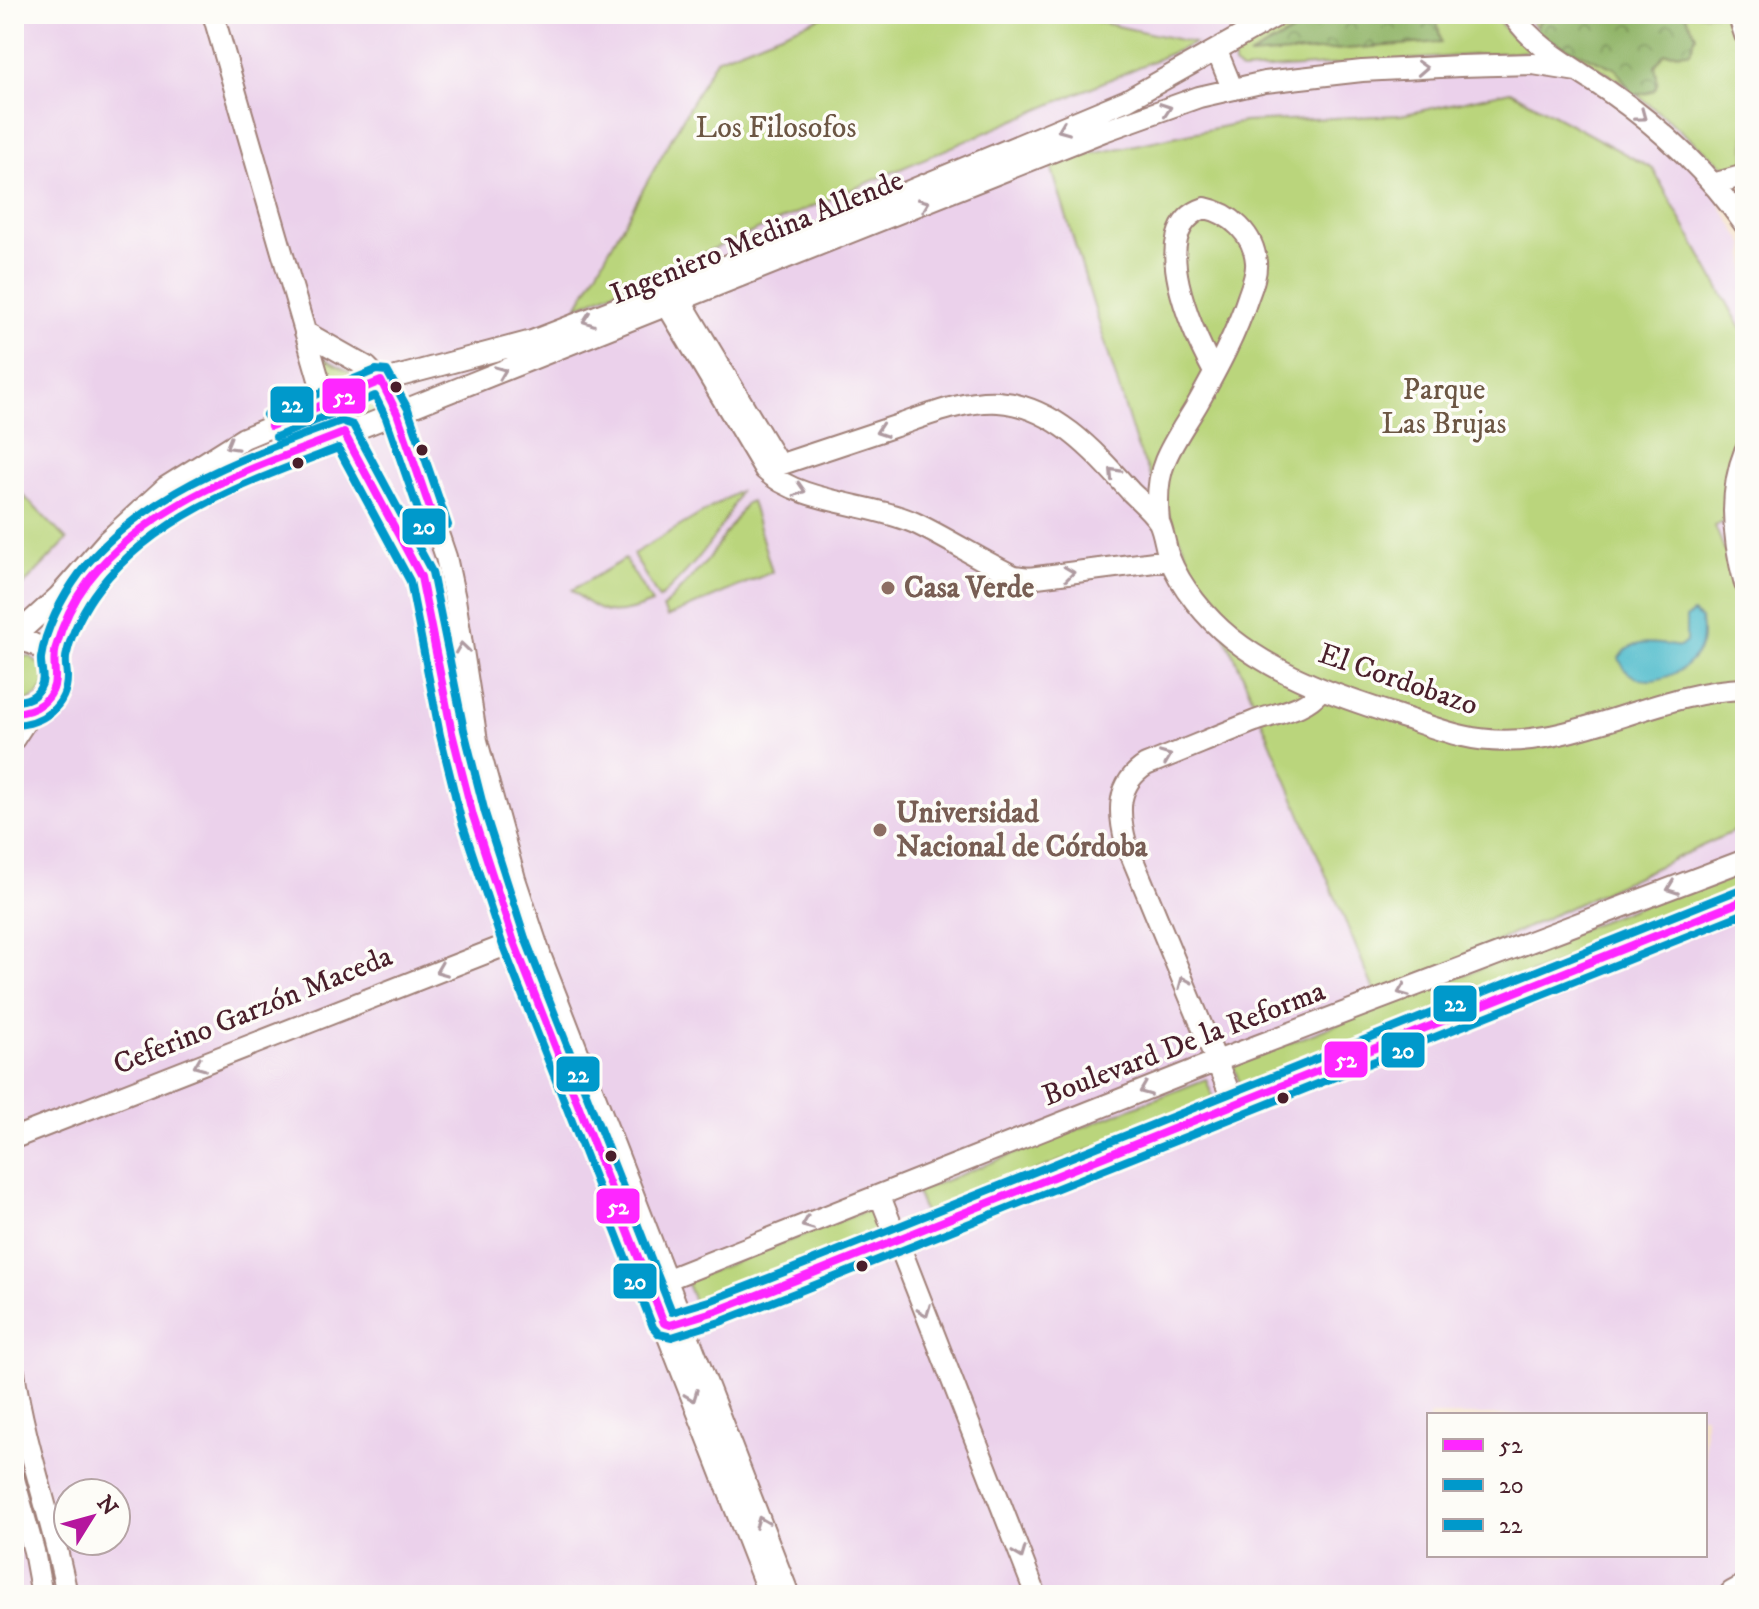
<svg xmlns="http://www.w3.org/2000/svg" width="1759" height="1609" viewBox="0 0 1759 1609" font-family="'IM FELL DW Pica',serif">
  <defs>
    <pattern id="forest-crowns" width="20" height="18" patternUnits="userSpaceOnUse" patternTransform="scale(2)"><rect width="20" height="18" fill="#93b66b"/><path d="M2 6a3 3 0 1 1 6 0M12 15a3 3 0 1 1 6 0" fill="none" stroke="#7a9358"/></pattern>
  </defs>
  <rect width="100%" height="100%" fill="#fdfcf7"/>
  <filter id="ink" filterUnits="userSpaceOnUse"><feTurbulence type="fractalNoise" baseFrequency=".0125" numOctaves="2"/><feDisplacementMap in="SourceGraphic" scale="16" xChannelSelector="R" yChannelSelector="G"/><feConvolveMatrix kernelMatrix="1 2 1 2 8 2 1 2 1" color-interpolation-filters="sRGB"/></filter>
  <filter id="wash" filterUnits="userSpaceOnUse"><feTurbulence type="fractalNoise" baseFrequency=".006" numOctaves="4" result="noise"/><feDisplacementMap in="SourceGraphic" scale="32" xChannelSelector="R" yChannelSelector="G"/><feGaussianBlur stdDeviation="1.8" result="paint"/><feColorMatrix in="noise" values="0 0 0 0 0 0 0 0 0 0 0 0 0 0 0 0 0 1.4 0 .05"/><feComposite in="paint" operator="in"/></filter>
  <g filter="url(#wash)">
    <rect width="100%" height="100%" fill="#f5e0c5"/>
    <path fill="#ebd1eb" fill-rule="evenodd" d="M14,14H1711L1745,110V174L1719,204L1745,245V1595H14ZM1429,1415H1705V1555H1429ZM68,1493H116V1541H68Z"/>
    <path fill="#bad57b" stroke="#827a53" stroke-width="2" d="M829,14H1062L1195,43L577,307L716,59Z
      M1301,14H1493L1509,34L1535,51L1242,71L1234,65L1233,55L1237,49Z
      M1526,14H1728L1745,68V165L1724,166C1687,138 1654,106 1616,79C1586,57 1546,47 1526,14Z
      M1510,91L1653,169L1745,335V512L1715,526L1745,601V826L1519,931L1378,1000L1241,671L1136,444L1050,163L1244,122L1401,115Z
      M322,357L366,381L332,392Z
      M366,395L376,399L379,406L377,413L350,422L344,406Z
      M14,486L67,540L14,595Z
      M739,491C722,534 692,568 659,599L633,554Z
      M751,501L772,572L667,617L663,608L707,561L746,503Z
      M625,559L652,603C615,618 601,617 572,590Z
      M14,655L31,657C57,676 44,703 14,703Z
      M1745,865V890L1241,1087L1233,1065Z
      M1206,1079L1214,1101L925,1214L916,1192Z
      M875,1207L884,1230L695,1304L686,1281Z"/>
    <path fill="url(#forest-crowns)" stroke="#6e6a4b" stroke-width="2" d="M1325,14H1436L1441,42L1249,56Z
      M1552,14H1685L1696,35L1690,52L1665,53L1655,66C1661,90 1657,93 1633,95L1616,69L1534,33L1539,22Z"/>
    <path fill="#50bccc" stroke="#4d6e7c" stroke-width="2" d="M1693,613L1701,619C1702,628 1703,636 1701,644C1691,677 1632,698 1619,658C1633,636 1658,644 1680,647L1686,642V618Z"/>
  </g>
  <g filter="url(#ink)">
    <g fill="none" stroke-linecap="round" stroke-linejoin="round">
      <g stroke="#a08078" stroke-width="24">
        <path id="minor" d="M213,14L320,383L344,433L421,577L452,733L473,816L514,942L769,1595
          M1512,14C1536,49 1573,67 1608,91C1661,128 1708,172 1745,225
          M1738,14L1745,35
          M1217,51L1232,88
          M1713,184L1745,175
          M675,291L779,465C817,452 855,440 893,427C926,416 963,400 998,402C1055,406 1095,452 1130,491C1139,500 1152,511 1159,522C1164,532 1165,546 1169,557C1180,586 1206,618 1231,638C1280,677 1340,697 1399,716C1420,723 1441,731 1463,736C1560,759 1649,691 1745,689
          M662,297L765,470C799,503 871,503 915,523C949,539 980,560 1014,576L1029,578L1170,560
          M305,332L367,367L381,381L397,413L446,557L455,599L477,741L515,879L541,957L789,1595
          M1745,451C1728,493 1733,541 1745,584
          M1159,522C1157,502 1157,480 1165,461C1173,441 1187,422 1198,403C1217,369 1236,334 1248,297C1252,286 1257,274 1256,262C1254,234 1230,213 1205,208C1143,228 1194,335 1214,372
          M14,637L58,597L107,541L166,487L244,438L381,381L532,341L785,243L1127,100L1280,14
          M14,641C67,638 69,715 14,713
          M52,662C59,643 65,622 74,604C102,551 158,515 209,488L1104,131L1199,97L1265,82L1362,71L1460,66L1533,64L1577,71
          M14,739L33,710
          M1235,1106L1126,843C1118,813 1116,784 1146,765C1182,751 1219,735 1255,721C1280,712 1304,710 1321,690
          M14,1138L514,942
          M880,1196L1036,1595
          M658,1286L668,1279L1217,1061L1745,860
          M672,1324L716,1311L796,1280L1745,900
          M14,1372C25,1448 53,1520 67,1595
          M14,1479L34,1551L42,1595"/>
      </g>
      <g stroke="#a08078" stroke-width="32">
        <path id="secondary" d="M1734,1595L1745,1589"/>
      </g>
      <use href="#minor" stroke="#fff" stroke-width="20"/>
      <use href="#secondary" stroke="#fff" stroke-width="28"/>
      <g stroke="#fdfcf7" stroke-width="14">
        <path id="bus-1" d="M271,426L381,381L397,413L437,529
          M14,713C35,712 55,700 55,677C55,666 53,658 56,647C62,625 74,600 88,581C150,501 253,468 344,433L421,577L452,733L473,816L514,942L664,1323L670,1325L716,1311L796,1280L1745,900"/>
      </g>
      <g stroke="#fdfcf7" stroke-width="14">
        <path id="bus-2" d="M276,437L375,396L386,418L426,533
          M14,725C42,724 67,707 67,677C67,668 64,662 67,653C72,631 85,606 99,588C158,513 252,481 338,448L410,581L440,735L461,819L503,946L653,1327L659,1334L672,1337L720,1322L800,1291L1745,913"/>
      </g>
      <g stroke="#fdfcf7" stroke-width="14">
        <path id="bus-3" d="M266,415L376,370L387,371L408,409L448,525
          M14,701C24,701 35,698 40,688C46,678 40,668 41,658C45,630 62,597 79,574C142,492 247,456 341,421L353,425L432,572L464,730L485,813L525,938L672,1312L712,1300L792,1269L1741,889"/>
      </g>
      <use href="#bus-1" stroke="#fe27ff" stroke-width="8"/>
      <use href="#bus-2" stroke="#0099cb" stroke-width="8"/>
      <use href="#bus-3" stroke="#0099cb" stroke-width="8"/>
    </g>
    <defs><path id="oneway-chevron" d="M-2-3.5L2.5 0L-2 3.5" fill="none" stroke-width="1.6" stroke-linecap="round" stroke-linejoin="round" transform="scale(2)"/></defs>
    <g stroke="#ae9aa0">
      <use href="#oneway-chevron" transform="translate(1422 68) rotate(-3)"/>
      <use href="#oneway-chevron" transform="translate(1166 109) rotate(-19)"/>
      <use href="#oneway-chevron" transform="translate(1641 116) rotate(37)"/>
      <use href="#oneway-chevron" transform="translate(1063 129) rotate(158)"/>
      <use href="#oneway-chevron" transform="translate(924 204) rotate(-22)"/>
      <use href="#oneway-chevron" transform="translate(588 320) rotate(160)"/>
      <use href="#oneway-chevron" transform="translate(501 372) rotate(-22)"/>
      <use href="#oneway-chevron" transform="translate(881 431) rotate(161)"/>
      <use href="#oneway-chevron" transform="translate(231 445) rotate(150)"/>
      <use href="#oneway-chevron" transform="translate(1114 473) rotate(-133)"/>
      <use href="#oneway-chevron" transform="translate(800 490) rotate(17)"/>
      <use href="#oneway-chevron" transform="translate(1069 573) rotate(-7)"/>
      <use href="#oneway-chevron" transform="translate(462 648) rotate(-98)"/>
      <use href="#oneway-chevron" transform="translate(1166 757) rotate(-22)"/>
      <use href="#oneway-chevron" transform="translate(1672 888) rotate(159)"/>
      <use href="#oneway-chevron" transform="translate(441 970) rotate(158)"/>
      <use href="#oneway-chevron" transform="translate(1184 982) rotate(-113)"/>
      <use href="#oneway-chevron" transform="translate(1403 991) rotate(159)"/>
      <use href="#oneway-chevron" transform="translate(199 1065) rotate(158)"/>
      <use href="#oneway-chevron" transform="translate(1145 1090) rotate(158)"/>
      <use href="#oneway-chevron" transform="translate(807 1224) rotate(158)"/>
      <use href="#oneway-chevron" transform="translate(925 1311) rotate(69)"/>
      <use href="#oneway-chevron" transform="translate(692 1396) rotate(69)"/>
      <use href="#oneway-chevron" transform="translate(761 1522) rotate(-111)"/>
      <use href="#oneway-chevron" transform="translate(1020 1553) rotate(69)"/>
    </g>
  </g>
  <g fill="#4a1f2b" stroke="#fdfcf7" stroke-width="3">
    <circle cx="396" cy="387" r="7"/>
    <circle cx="422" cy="450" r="7"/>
    <circle cx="298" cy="463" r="7"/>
    <circle cx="1283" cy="1098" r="7"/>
    <circle cx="611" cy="1156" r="7"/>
    <circle cx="862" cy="1266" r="7"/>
  </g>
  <g fill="#8d6e63" stroke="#fdfcf7" stroke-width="3">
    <circle cx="888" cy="588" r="8"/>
    <circle cx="880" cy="830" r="8"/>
  </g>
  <g text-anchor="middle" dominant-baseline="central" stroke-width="7" stroke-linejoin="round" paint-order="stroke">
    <g font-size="30" fill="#6c5643" stroke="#fdfcf7">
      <text x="776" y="128">Los Filosofos</text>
      <text x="1444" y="390">Parque<tspan x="1444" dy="34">Las Brujas</tspan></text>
    </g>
    <g font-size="30" fill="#4a1f2b" stroke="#fdfcf7">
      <text transform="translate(757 238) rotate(-22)">Ingeniero Medina Allende</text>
      <text transform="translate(1398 680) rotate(19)">El Cordobazo</text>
      <text transform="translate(253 1011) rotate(-22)">Ceferino Garzón Maceda</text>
      <text transform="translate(1184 1044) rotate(-21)">Boulevard De la Reforma</text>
    </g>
    <g font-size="30" font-weight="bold" fill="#785e54" stroke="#fdfcf7" text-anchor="start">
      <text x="904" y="588">Casa Verde</text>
      <text x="896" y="813">Universidad<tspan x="896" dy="34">Nacional de Córdoba</tspan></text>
    </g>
  </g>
  <g stroke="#fdfcf7" stroke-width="3">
    <rect x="321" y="377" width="46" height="38" rx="8" fill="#fe27ff"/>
    <rect x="269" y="385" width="46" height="39" rx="8" fill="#0099cb"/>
    <rect x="401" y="507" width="46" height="39" rx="8" fill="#0099cb"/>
    <rect x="1432" y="984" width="46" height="39" rx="8" fill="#0099cb"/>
    <rect x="1380" y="1031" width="46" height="38" rx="8" fill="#0099cb"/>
    <rect x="1323" y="1040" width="46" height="39" rx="8" fill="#fe27ff"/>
    <rect x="555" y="1055" width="46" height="38" rx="8" fill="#0099cb"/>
    <rect x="595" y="1187" width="46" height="38" rx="8" fill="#fe27ff"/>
    <rect x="612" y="1262" width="46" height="38" rx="8" fill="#0099cb"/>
  </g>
  <g font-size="22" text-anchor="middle" font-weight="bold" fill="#fff">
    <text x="344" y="404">52</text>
    <text x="292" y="412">22</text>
    <text x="424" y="534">20</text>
    <text x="1455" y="1011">22</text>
    <text x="1403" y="1058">20</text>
    <text x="1346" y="1067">52</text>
    <text x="578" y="1082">22</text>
    <text x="618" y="1214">52</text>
    <text x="635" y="1289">20</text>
  </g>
  <rect width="1759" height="1609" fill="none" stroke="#fdfcf7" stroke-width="48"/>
  <rect x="1427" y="1413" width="280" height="144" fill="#fdfcf7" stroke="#b5a4a5" stroke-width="2"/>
  <rect x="1443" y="1439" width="40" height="12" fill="#fe27ff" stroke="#b5a4a5" stroke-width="2"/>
  <text x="1499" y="1453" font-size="24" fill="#4a1f2b">52</text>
  <rect x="1443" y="1479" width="40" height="12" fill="#0099cb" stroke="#b5a4a5" stroke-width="2"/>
  <text x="1499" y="1493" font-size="24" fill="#4a1f2b">20</text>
  <rect x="1443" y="1519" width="40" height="12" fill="#0099cb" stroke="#b5a4a5" stroke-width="2"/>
  <text x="1499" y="1533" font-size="24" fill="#4a1f2b">22</text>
  <g transform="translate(92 1517) rotate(53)"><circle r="38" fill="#fdfcf7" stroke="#b5a4a5" stroke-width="2"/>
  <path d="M0-6L14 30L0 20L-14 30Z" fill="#b5179e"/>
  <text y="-12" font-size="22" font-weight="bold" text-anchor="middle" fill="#4a1f2b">N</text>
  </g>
</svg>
